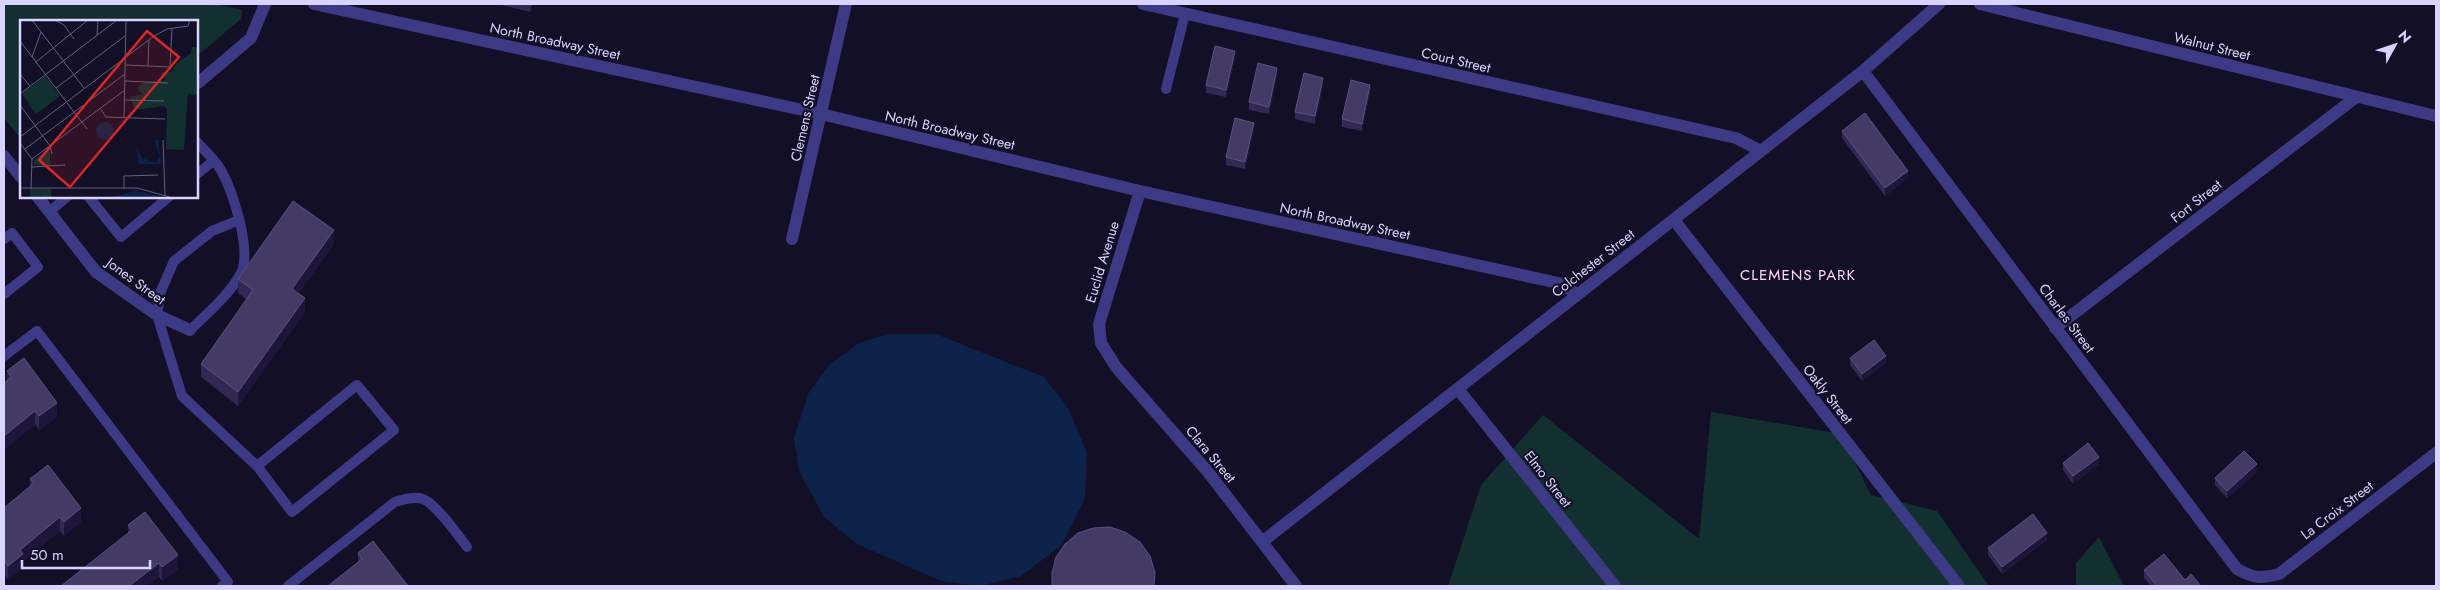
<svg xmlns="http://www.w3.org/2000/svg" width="2440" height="590" viewBox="0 0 2440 590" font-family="Jost,sans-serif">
  <rect width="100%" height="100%" fill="#130f26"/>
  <path fill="#12302f" d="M4,4H216L242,10L241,19L196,57V21H21V139L4,118Z
    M1711,412L1841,434L1871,495L1937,511L1989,586H1448L1481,485L1543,415L1699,539Z
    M2099,537L2124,586H2076V563Z"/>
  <path fill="#0c2248" d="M888,334H936L1044,377L1068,408L1087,452L1085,498L1062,545L1021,576L980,586L941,581L857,544L824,517L799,471L794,438L808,394L829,365L859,343Z"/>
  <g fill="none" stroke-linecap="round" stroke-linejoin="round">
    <path stroke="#3d3a85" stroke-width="10" d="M1166,89L1185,14
      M196,175L213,161
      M88,196L121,237L170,196
      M49,212L68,196
      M239,220L212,231L174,261L161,291L157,315L182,396L257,466L292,512L394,430L357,385L257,466
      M4,239L12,233L38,267L4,294
      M190,330C205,316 232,292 241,273C252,250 233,192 221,170C215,160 204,150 196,141
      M4,356L37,331L228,582L222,586
      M288,586L395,502C404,499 414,496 423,499C437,505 457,534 467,547"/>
    <path stroke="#3d3a85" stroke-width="12" d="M314,4L821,114L1140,191L1558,283L1577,294
      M1143,4L1736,138L1761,151
      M1980,4L2436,116
      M1863,71L2237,569C2254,578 2259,579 2279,574L2436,453
      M198,83L251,38L265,4
      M4,156L21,177
      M1140,191L1099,324L1101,343L1116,367L1208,472L1296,586
      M37,196L96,272L157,315L190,330
      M1674,220L1959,586
      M792,239L846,4
      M2055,328L2355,98
      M1458,389L1615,586
      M1262,542L1863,71L1939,4"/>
  </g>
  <path fill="#312854" d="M498,4H532L530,12Z
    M1235,58L1226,97L1206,93V85Z
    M1277,75L1269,114L1249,110V102Z
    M1323,85L1315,124L1295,119V112Z
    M1370,92L1362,131L1342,127V119Z
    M1254,130L1245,169L1226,165V157Z
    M1842,131L1908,178L1885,196L1842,138Z
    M334,244L298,294L305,312L238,406L201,377V364L247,300L238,293V279Z
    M1850,358L1886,363L1862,381L1850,365Z
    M7,371L57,417L39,430L7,381Z
    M2063,463L2099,464L2073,484L2063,470Z
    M2257,472L2227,498L2215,485V478Z
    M30,479L81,522L64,536L60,531L23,561V567L8,580L4,574V508L30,487Z
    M128,525L178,569L162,581L128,533Z
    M2047,540L2002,574L1988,555V548Z
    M358,553L408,586L358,561Z
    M2144,570L2185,580L2201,586H2151L2144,578Z"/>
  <path fill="#1d163a" d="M1235,51V58L1226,97V90Z
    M1277,68V75L1269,114V107Z
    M1323,78V85L1315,124V116Z
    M1370,85V92L1362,131V124Z
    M1254,123V130L1245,169V162Z
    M1908,171V178L1885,196V188Z
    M334,230V244L292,303V289Z
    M305,298V312L238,406V392Z
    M1886,356V363L1862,381V374Z
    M57,403V417L39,430V416Z
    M35,411V425L4,450V436Z
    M2099,457V464L2073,484V476Z
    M2257,464V472L2227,498V491Z
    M81,508V522L64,536V522Z
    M60,517V531L23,561V567L8,580V566L20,550Z
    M2047,533V540L2002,574V567Z
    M178,555V569L162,581V567Z
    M159,563V577L147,586H129Z"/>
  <path fill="#433a66" stroke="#5a527e" d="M1215,46L1235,51L1226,90L1206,85Z
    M1258,63L1277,68L1269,107L1249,102Z
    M1304,73L1323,78L1315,116L1295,112Z
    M1351,80L1370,85L1362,124L1342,119Z
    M1865,113L1908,171L1885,188L1842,131Z
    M1235,118L1254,123L1245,162L1226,157Z
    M293,201L334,230L292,289L305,298L238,392L201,364L253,290L238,279Z
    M1874,340L1886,356L1862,374L1850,358Z
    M24,358L57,403L39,416L35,411L4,436V383L12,377L7,371Z
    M2088,443L2099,457L2073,476L2063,463Z
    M2244,451L2257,464L2227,491L2215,478Z
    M48,465L81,508L64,522L60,517L20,550L23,554L8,566L4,560V508L34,483L30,479Z
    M145,512L178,555L162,567L159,563L129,586H61L132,530L128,525Z
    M2033,514L2047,533L2002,567L1988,548Z
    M1110,527L1125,532L1140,542L1150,556L1155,573L1154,586H1052V573L1056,557L1065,544L1078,533L1093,528Z
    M373,541L408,586H328L362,559L358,553Z
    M2164,554L2185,580L2191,574L2201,586H2157L2144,570Z"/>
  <g text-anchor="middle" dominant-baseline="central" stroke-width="4.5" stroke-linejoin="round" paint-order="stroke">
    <g font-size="14" fill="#d9d4ff" stroke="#130f26">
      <text transform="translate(555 41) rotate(12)">North Broadway Street</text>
      <text transform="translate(2212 46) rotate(14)">Walnut Street</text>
      <text transform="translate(1456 60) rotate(13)">Court Street</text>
      <text transform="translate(805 118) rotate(-77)">Clemens Street</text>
      <text transform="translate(950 130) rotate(13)">North Broadway Street</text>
      <text transform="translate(2196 201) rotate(-38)">Fort Street</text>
      <text transform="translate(1345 221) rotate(12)">North Broadway Street</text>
      <text transform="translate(1102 262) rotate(-73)">Euclid Avenue</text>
      <text transform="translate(1593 263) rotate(-38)">Colchester Street</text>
      <text transform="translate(136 281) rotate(36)">Jones Street</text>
      <text transform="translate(2067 318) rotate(53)">Charles Street</text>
      <text transform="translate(1828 394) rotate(52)">Oakly Street</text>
      <text transform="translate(1211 454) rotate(50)">Clara Street</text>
      <text transform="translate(1548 479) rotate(52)">Elmo Street</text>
      <text transform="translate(2337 510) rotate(-37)">La Croix Street</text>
    </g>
    <g font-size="15" letter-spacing="1" fill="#ffd6f0" stroke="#130f26">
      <text x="1798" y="275">CLEMENS PARK</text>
    </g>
  </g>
  <g transform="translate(20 20)">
    <rect width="178" height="178" fill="#130f26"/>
    <path d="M172,27H177V75L168,74L164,130L146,129L147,89L144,86L115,90L110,77L123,74L117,68L124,62L146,60L141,53L152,52L156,44L171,33ZM25,56L40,76L16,94L2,74ZM30,128V146L14,145V140ZM10,169H31V177H10Z" fill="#12302f"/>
    <path d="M76 111a9 9 0 1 1 18 0a9 9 0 1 1-18 0ZM138,120L141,142L139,144H119L116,125L122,138L136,143L140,136L134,121ZM115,171L128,173L142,177H92Z" fill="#0c2248"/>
    <path fill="none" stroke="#625e7d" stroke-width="1" d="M12,0L64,68M35,0L44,5L54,19M77,15L78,0M0,21L67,109M12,37L21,12M16,42L68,0M106,45L150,47L152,8M128,46L129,20M0,54L10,66M105,61L148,63M36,68L105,16M0,74L97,0M104,80L144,81M0,85L30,126L32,134M80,88L86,97L145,99M104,98L106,0M0,117L134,16L147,9L168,6L170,0M143,120L145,175M0,123L12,139L11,169M5,129L105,54M12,139L105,70M12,147L45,145M0,168H117L150,177M104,169V156L138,155"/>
    <path fill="#d62828" fill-opacity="0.15" stroke="#d62828" stroke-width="2.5" d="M127,11L159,37L50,167L19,140Z"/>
    <rect width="178" height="178" fill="none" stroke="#d9d4ff" stroke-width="2.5"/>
  </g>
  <rect width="2440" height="590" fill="none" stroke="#d9d4ff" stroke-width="10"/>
  <g transform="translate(2395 45) rotate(50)" stroke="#130f26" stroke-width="4" paint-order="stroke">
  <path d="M0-4L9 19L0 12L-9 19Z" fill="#d9d4ff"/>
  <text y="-8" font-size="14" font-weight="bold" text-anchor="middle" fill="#d9d4ff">N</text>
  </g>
  <path d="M22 560v8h128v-8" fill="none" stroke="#d9d4ff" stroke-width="2.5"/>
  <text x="30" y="560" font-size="15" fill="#d9d4ff" stroke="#130f26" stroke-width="4" paint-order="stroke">50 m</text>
</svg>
